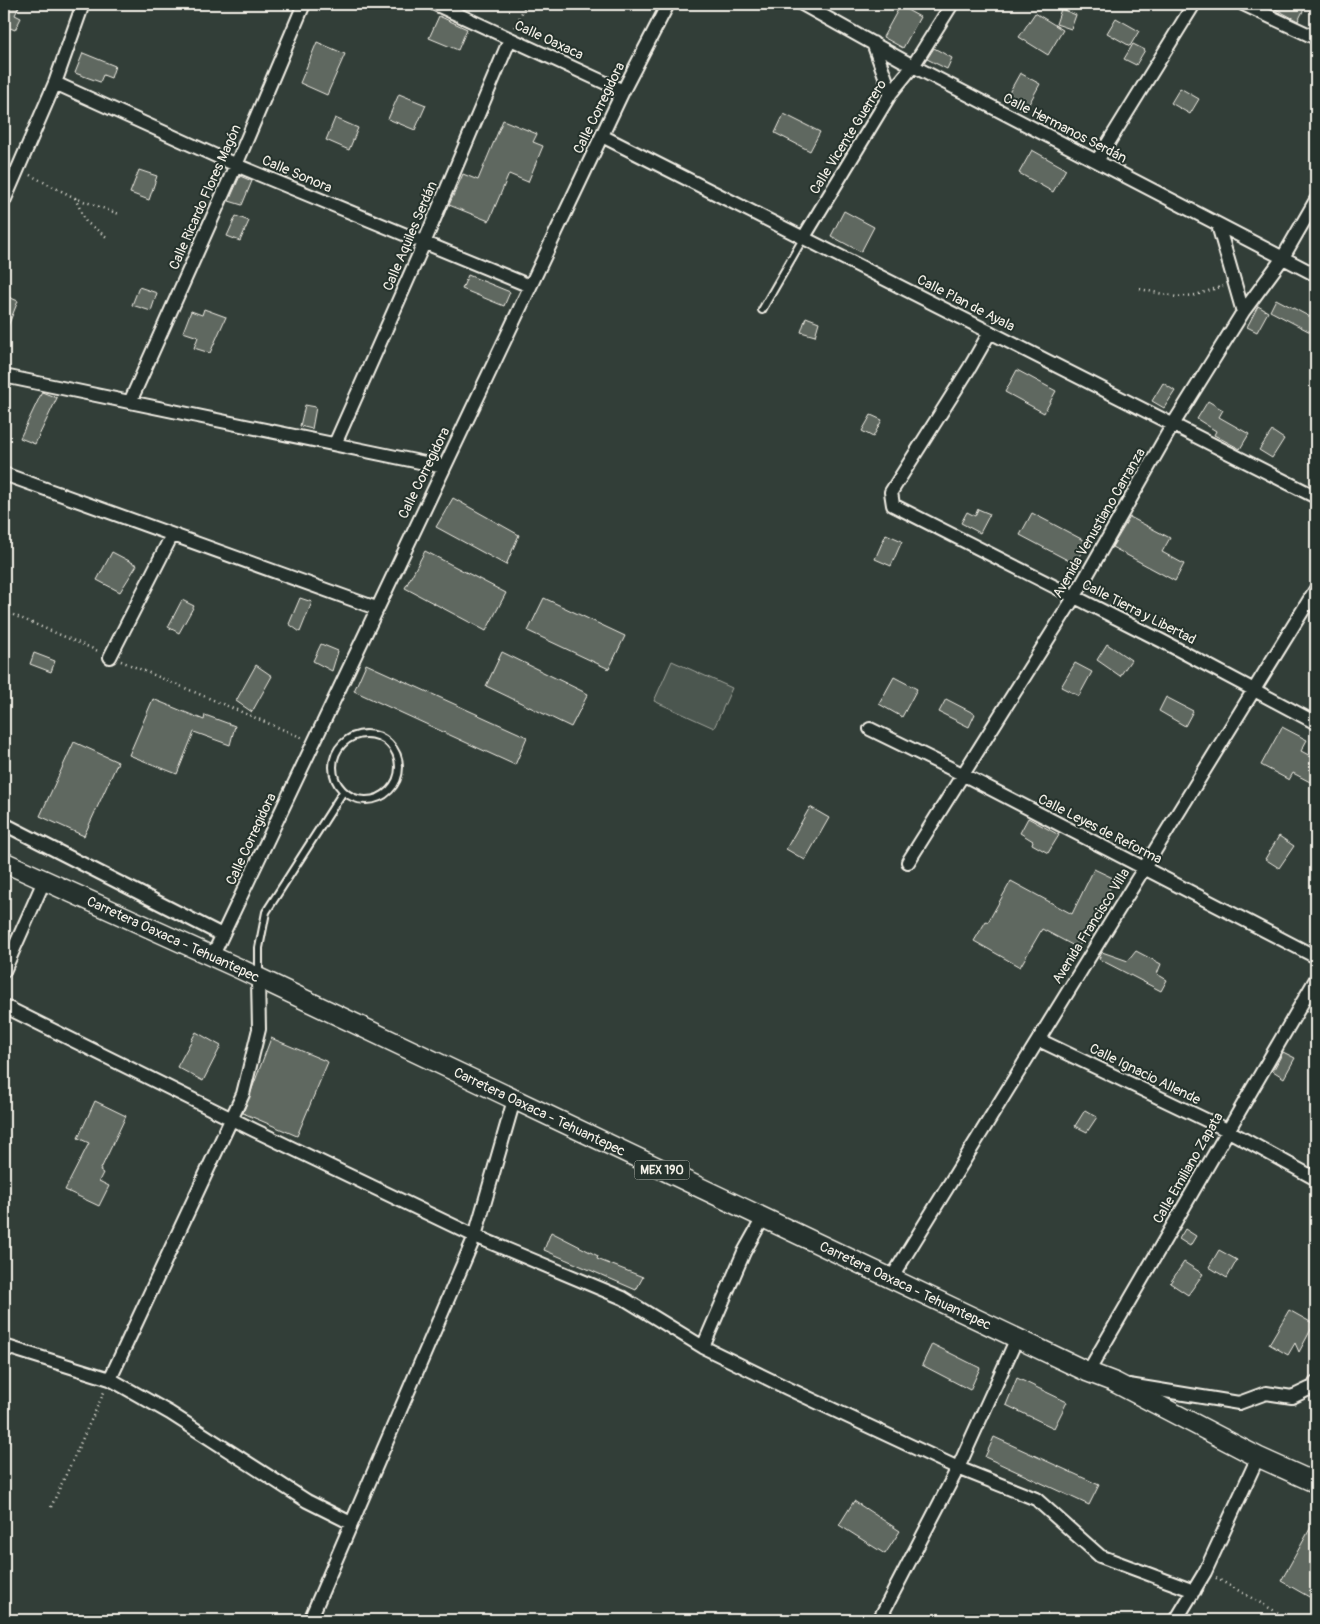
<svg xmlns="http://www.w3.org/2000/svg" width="1320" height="1624" viewBox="0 0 1320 1624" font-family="Pangolin,sans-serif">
  <rect width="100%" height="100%" fill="#323e38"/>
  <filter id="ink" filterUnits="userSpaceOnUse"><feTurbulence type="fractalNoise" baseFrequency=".02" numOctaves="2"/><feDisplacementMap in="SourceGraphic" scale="10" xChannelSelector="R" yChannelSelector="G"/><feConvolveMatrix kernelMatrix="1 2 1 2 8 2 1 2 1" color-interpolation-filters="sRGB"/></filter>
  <g filter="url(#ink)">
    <path fill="#4c564f" stroke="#a0a49c" d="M672,661L732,688L714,728L654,701Z"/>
    <path fill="#5f6861" stroke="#f4f1e8" d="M4,4H20L15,15L21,18L15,30L10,28L5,43Z
      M1266,4H1297L1305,7L1298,21Z
      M900,6L920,17L903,48L883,37Z
      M1061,9L1076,15L1071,29L1056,24Z
      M1035,13L1063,30L1048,55L1019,37Z
      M439,16L467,29L458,50L429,38Z
      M1116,18L1139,31L1130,46L1107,33Z
      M317,42L345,54L327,95L300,83Z
      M1133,44L1145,50L1136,65L1124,59Z
      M934,48L952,58L947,69L927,59Z
      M83,53L115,66L111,78L103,75L100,82L75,73Z
      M1020,73L1040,84L1025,111L1005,100Z
      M1180,88L1199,99L1190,114L1171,103Z
      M399,94L426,105L415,130L388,119Z
      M784,114L820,132L810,151L775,133Z
      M335,118L358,128L349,150L326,140Z
      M503,120L537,134L533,142L543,146L528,182L509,174L489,221L449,205L463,174L478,180Z
      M1032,150L1066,169L1053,192L1019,173Z
      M139,170L157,176L149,200L130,193Z
      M240,176L252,181L242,205L229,201Z
      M844,211L874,227L861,252L831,236Z
      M236,216L249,221L240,241L227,236Z
      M468,275L510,292L504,306L462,289Z
      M139,287L157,293L151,311L132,305Z
      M4,295L18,301L4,336Z
      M1276,299L1316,320V335L1270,311Z
      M1258,306L1268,312L1257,332L1247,327Z
      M204,309L226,317L210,353L194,348L198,337L183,332L191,311L202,315Z
      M806,317L819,322L815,336L801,332Z
      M1017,370L1056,391L1044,413L1005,392Z
      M1163,383L1175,391L1164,408L1152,401Z
      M42,392L57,398L35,444L20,438Z
      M1208,401L1223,410L1219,417L1249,434L1240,449L1214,435L1216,431L1197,419Z
      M305,405L316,407L312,429L300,426Z
      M871,415L882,420L873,437L862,431Z
      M1272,431L1284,439L1272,458L1259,450Z
      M453,498L519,535L506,565L436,527Z
      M978,509L990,514L980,533L961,523L967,512L975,516Z
      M1032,513L1087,542L1075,564L1020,535Z
      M1130,517L1170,538L1162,552L1184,564L1175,581L1112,547Z
      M886,534L902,541L891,566L875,559Z
      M425,551L506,593L486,631L405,588Z
      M112,552L137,565L120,592L97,580Z
      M300,598L312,602L300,632L289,624Z
      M544,598L625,636L609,669L528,631Z
      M182,600L194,606L179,633L168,627Z
      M321,644L338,651L332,671L313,661Z
      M1107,644L1131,660L1120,676L1097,660Z
      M502,652L588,694L571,727L486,686Z
      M34,653L55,661L51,672L30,664Z
      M1075,663L1092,672L1079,696L1061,687Z
      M366,664L527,737L515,765L354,691Z
      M256,665L272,676L252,712L236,701Z
      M894,677L917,689L902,717L879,704Z
      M1166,697L1193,711L1185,726L1159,711Z
      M153,699L204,720L205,715L235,726L230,745L194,732L177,774L129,755Z
      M946,699L975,714L969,727L939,712Z
      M1282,727L1307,740L1301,751L1316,759V776L1312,783L1293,773L1289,780L1261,765Z
      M74,742L118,762L84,836L40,816Z
      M810,807L829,818L805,860L786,849Z
      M1028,818L1059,835L1048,853L1032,844L1033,841L1020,833Z
      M1279,836L1294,846L1279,868L1265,859Z
      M1094,869L1115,879L1078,948L1042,929L1020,967L974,941L986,921L988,922L1011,881L1072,914Z
      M1136,951L1161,964L1157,974L1167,980L1161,991L1099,959L1102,952L1128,961Z
      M196,1032L221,1046L203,1081L177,1067Z
      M271,1038L328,1062L297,1136L243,1113Z
      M1283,1052L1295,1058L1284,1078L1273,1071Z
      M95,1101L126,1116L100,1171L103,1173L99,1181L109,1186L99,1206L65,1190L89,1143L78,1138Z
      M1085,1110L1097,1117L1087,1132L1075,1126Z
      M1185,1229L1196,1236L1190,1246L1179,1239Z
      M551,1232L598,1256L597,1259L643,1277L636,1290L544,1250Z
      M1219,1250L1237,1260L1227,1278L1209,1267Z
      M1184,1262L1203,1274L1188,1295L1170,1283Z
      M1289,1310L1314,1324L1299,1352L1295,1343L1288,1355L1269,1344Z
      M932,1344L980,1368L970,1390L922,1365Z
      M1017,1378L1067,1402L1054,1428L1006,1405Z
      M994,1437L1099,1485L1089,1505L985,1457Z
      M854,1501L900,1531L885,1554L839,1525Z
      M1316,1518V1589L1311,1598L1281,1581Z"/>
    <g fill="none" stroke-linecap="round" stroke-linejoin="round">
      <g stroke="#f4f1e8" stroke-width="10">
        <path id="service" d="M762,310L804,237
          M333 767a33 33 0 1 1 66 0a33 33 0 1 1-66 0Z
          M259,975V948L266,912L343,792"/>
      </g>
      <g stroke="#f4f1e8" stroke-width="16">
        <path id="minor" d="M435,4L623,91
          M802,4L913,66L1316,275
          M1243,4L1316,38
          M873,43L891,93
          M55,83L236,165L530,286
          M602,136L1316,497
          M1097,161L1194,4
          M4,201L55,83L83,4
          M1218,225L1243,312
          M804,237L891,93L913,66L952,4
          M990,332L970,367L891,492L893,505L1162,641L1316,723
          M4,376L444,467
          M130,402L236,165L304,4
          M335,444L424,243L510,39
          M4,474L376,608
          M110,657L172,535
          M870,729L962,774L1316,957
          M4,824L222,935
          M908,862L1075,596L1172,426L1243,312L1282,259L1316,200
          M212,957L623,91L668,4
          M4,971L44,881
          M4,1006L254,1130L475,1236L623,1298L703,1347L787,1388L958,1468L1036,1499L1100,1556L1194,1591
          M1039,1040L1227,1130L1316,1179
          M891,1279L1316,589
          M4,1346L110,1379L170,1413L307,1501L351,1523
          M703,1347L744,1252L763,1218
          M1088,1372L1316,979
          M110,1379L243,1094L259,1029L258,978
          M1129,1385L1239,1403L1266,1393L1292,1397L1313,1387L1316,1382
          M310,1620L475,1236L514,1100
          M879,1620L958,1468L1017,1338
          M1176,1620L1205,1572L1258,1457"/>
      </g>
      <g stroke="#f4f1e8" stroke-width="22">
        <g id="primary">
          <path id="s1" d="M4,862L238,968L1088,1372L1114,1382L1258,1457L1316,1483"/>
        </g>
      </g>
      <path stroke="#f4f1e8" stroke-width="2.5" stroke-dasharray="1 4" stroke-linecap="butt" d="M515,27L526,4
        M30,175L75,198L119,214
        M75,198L86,222L108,238
        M1140,289L1176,297L1196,295L1223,286
        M4,611L98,651
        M121,661L303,738
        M51,1507L105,1390
        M1216,1578L1291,1620"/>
      <use href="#service" stroke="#26332d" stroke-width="6"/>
      <use href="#minor" stroke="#26332d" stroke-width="12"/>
      <use href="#primary" stroke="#26332d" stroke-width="19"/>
    </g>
  </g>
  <g text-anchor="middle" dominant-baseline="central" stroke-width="4" stroke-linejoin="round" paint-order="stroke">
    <rect fill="#26332d" stroke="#b6b8b0" stroke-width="1" x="634.5" y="1160.5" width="55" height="19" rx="4"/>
    <g font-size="12" font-weight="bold" fill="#f4f1e8">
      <text x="662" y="1170">MEX 190</text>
    </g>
    <g font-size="14" fill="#f4f1e8" stroke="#26332d">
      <text transform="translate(549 40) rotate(25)">Calle Oaxaca</text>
      <text transform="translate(599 108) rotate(-64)">Calle Corregidora</text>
      <text transform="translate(1065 128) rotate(27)">Calle Hermanos Serdán</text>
      <text transform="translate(848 137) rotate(-58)">Calle Vicente Guerrero</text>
      <text transform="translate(297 174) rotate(23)">Calle Sonora</text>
      <text transform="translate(205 197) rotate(-66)">Calle Ricardo Flores Magón</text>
      <text transform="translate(410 236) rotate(-67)">Calle Aquiles Serdán</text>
      <text transform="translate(966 303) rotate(27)">Calle Plan de Ayala</text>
      <text transform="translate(424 473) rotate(-64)">Calle Corregidora</text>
      <text transform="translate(1099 523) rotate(-60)">Avenida Venustiano Carranza</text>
      <text transform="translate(1139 612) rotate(27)">Calle Tierra y Libertad</text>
      <text transform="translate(1100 829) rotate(27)">Calle Leyes de Reforma</text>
      <text transform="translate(251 839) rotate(-65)">Calle Corregidora</text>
      <text transform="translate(1091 926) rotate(-58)">Avenida Francisco Villa</text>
      <text stroke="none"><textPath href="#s1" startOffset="186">Carretera Oaxaca - Tehuantepec</textPath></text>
      <text transform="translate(1145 1074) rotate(26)">Calle Ignacio Allende</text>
      <text stroke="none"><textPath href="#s1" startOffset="591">Carretera Oaxaca - Tehuantepec</textPath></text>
      <text transform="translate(1188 1168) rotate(-60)">Calle Emiliano Zapata</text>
      <text stroke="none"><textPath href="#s1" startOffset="996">Carretera Oaxaca - Tehuantepec</textPath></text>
    </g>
  </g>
  <rect width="1320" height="1624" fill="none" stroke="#26332d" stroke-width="20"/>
  <rect x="10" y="10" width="1300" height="1604" fill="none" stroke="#f4f1e8" stroke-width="2" filter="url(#ink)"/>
</svg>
